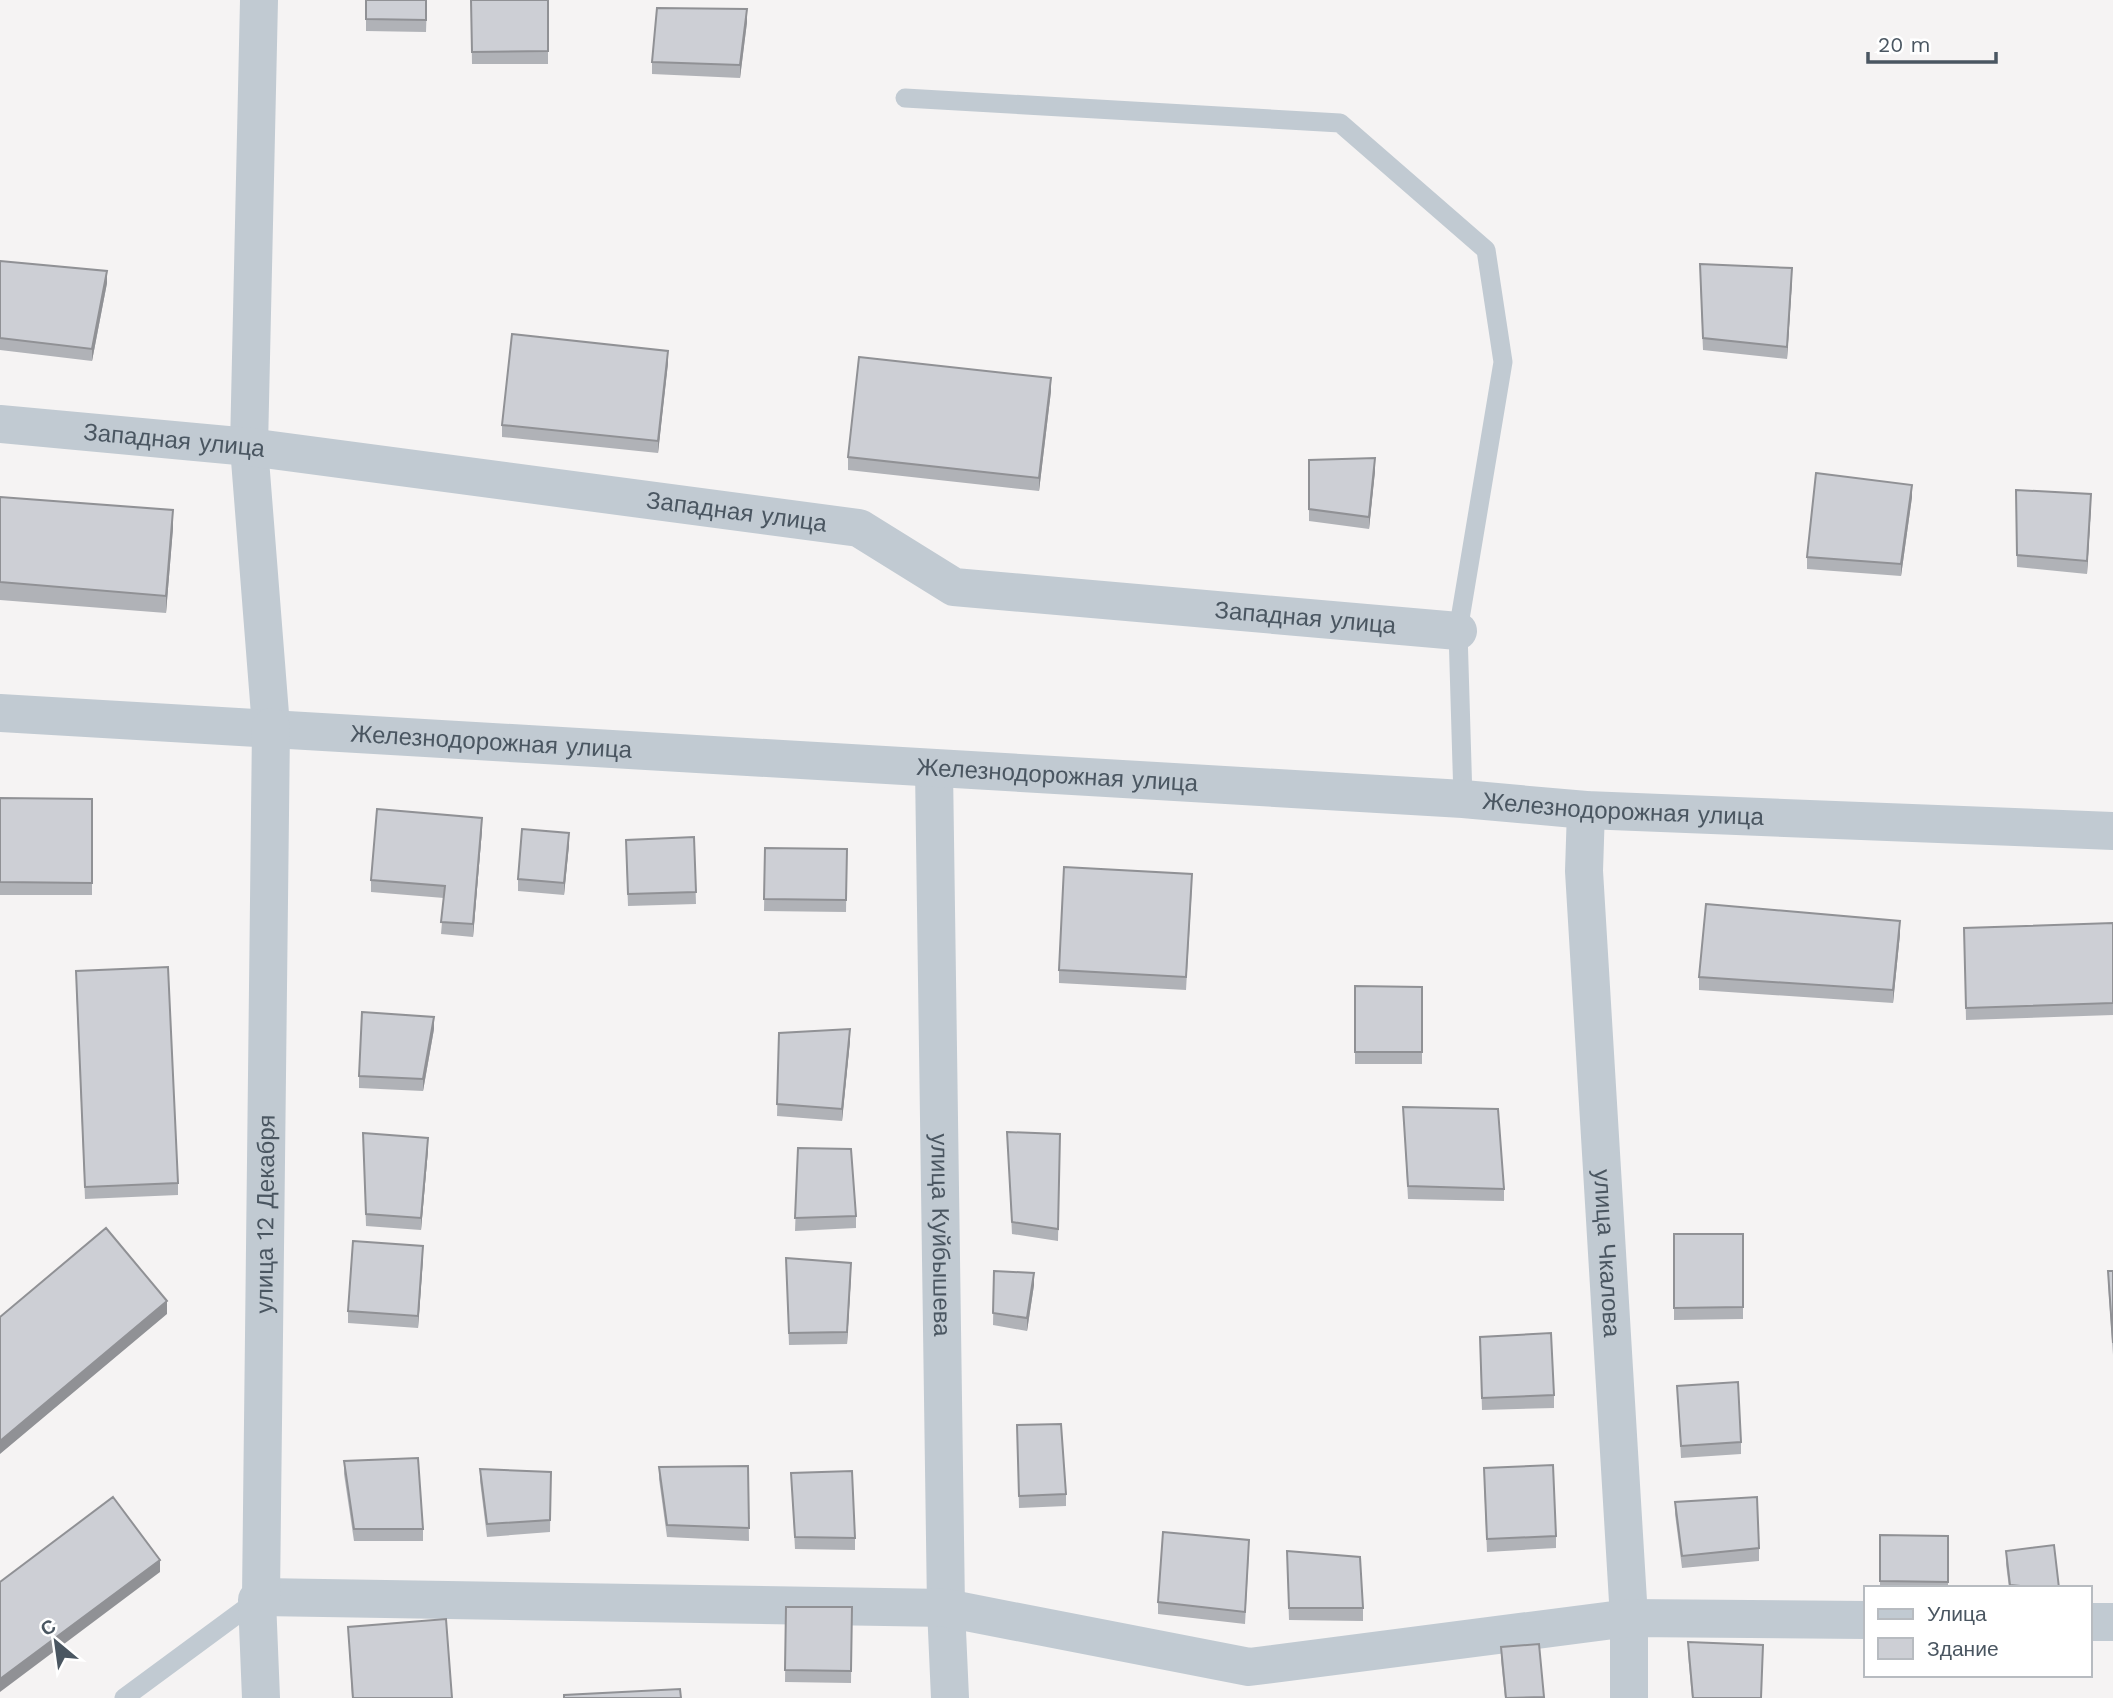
<svg xmlns="http://www.w3.org/2000/svg" width="2113" height="1698" viewBox="0 0 2113 1698" font-family="'Work Sans',sans-serif">
  <rect width="100%" height="100%" fill="#f5f3f3"/>
  <g fill="none" stroke-linecap="round" stroke-linejoin="round">
    <path stroke="#c1cad2" stroke-width="19" d="M905,98L1340,123L1486,250L1503,362L1458,631L1463,799
      M124,1698L257,1600"/>
    <g stroke="#c1cad2" stroke-width="38">
      <path d="M259,0L249,447L271,727"/>
      <path id="s1" d="M0,424L249,447L859,528L954,587L1458,631"/>
      <path id="s2" d="M934,769L946,1608L950,1698"/>
      <path id="s3" d="M1586,810L1584,871L1629,1618V1698"/>
      <path d="M261,1597L946,1608L1249,1667L1629,1618L1866,1620"/>
      <path d="M2090,1622H2113"/>
    </g>
    <g stroke="#c1cad2" stroke-width="38">
      <path id="s4" d="M0,713L1463,799L1586,810L2113,831"/>
      <path id="s5" d="M261,1698L257,1600L261,1597L271,727"/>
    </g>
  </g>
  <path fill="#b0b2b7" d="M366,0H427L426,32L366,31Z
    M471,0H548V64H472Z
    M747,22L740,78L652,74V62Z
    M0,261L107,283L92,361L0,350Z
    M1700,276L1792,280L1787,359L1703,350Z
    M668,363L658,453L502,437V425Z
    M1051,391L1039,491L848,470V457Z
    M1309,460L1375,471L1369,529L1309,521Z
    M2016,490L2091,506L2087,574L2017,567Z
    M0,497L173,528L166,613L0,600Z
    M1912,497L1901,576L1807,569V557Z
    M0,798L92,799V895H0Z
    M482,830L473,937L441,934L444,898L371,892V880Z
    M694,837L696,904L628,906L626,852Z
    M569,845L564,895L518,891V879Z
    M765,848L847,849L846,912L764,911Z
    M1192,886L1186,990L1059,983V970Z
    M2113,923V1015L1966,1020L1964,928Z
    M1900,934L1893,1003L1699,990V977Z
    M76,983L178,1183V1195L85,1199Z
    M1355,986L1422,987V1064H1355Z
    M434,1029L423,1091L359,1088V1076Z
    M779,1033L850,1041L842,1121L777,1116Z
    M1403,1107L1504,1189V1201L1408,1199Z
    M1007,1132L1060,1134L1058,1241L1012,1234Z
    M363,1133L428,1150L421,1230L366,1226Z
    M798,1148L856,1216V1228L795,1231Z
    M1674,1234H1743V1319L1674,1320Z
    M423,1258L418,1328L348,1323V1311Z
    M786,1258L851,1275L847,1344L789,1345Z
    M994,1271L1034,1285L1027,1331L993,1325Z
    M2108,1271H2113V1355L2108,1283Z
    M1480,1349L1554,1395V1408L1482,1410Z
    M1677,1386L1741,1442V1454L1681,1458Z
    M1017,1425L1066,1494V1506L1019,1508Z
    M344,1461L423,1529V1541H354L344,1474Z
    M748,1466L749,1541L667,1537L659,1479V1467Z
    M480,1469L551,1472L550,1532L487,1537L480,1481Z
    M791,1473L855,1538V1550L795,1549Z
    M1484,1481L1556,1536V1548L1487,1552Z
    M1675,1502L1759,1548V1561L1682,1568L1675,1514Z
    M1880,1535L1948,1536V1588H1880Z
    M2006,1551L2059,1588H2009L2006,1564Z
    M1249,1552L1245,1624L1158,1614V1602Z
    M1287,1563L1363,1608V1621L1289,1620Z
    M786,1607H852L851,1683L785,1682Z
    M348,1627L452,1698H352Z
    M1688,1642L1761,1698H1692L1688,1654Z
    M1539,1644L1544,1698H1505L1501,1660V1647Z"/>
  <path fill="#909195" d="M747,9V22L740,78V65Z
    M1792,268V280L1787,359V347Z
    M107,271V283L92,361V349Z
    M668,351V363L658,453V441Z
    M1051,378V391L1039,491V478Z
    M1375,458V471L1369,529V517Z
    M1912,485V497L1901,576V564Z
    M2091,494V506L2087,574V561Z
    M173,510V528L166,613V596Z
    M482,818V830L473,937V924Z
    M569,833V845L564,895V883Z
    M1900,921V934L1893,1003V990Z
    M434,1017V1029L423,1091V1079Z
    M850,1029V1041L842,1121V1109Z
    M428,1138V1150L421,1230V1218Z
    M423,1246V1258L418,1328V1316Z
    M851,1263V1275L847,1344V1332Z
    M1034,1273V1285L1027,1331V1318Z
    M167,1301V1314L0,1454V1441Z
    M160,1560V1572L0,1692V1679Z"/>
  <path fill="#cdcfd5" stroke="#909195" stroke-width="2" d="M366,0H426V20L366,19Z
    M471,0H548V51L472,52Z
    M657,8L747,9L740,65L652,62Z
    M0,261L107,271L92,349L0,338Z
    M1700,264L1792,268L1787,347L1703,338Z
    M512,334L668,351L658,441L502,425Z
    M859,357L1051,378L1039,478L848,457Z
    M1375,458L1369,517L1309,509V460Z
    M1816,473L1912,485L1901,564L1807,557Z
    M2016,490L2091,494L2087,561L2017,555Z
    M0,497L173,510L166,596L0,582Z
    M0,798L92,799V883L0,882Z
    M377,809L482,818L473,924L441,922L445,886L371,880Z
    M522,829L569,833L564,883L518,879Z
    M694,837L696,892L628,894L626,840Z
    M765,848L847,849L846,900L764,899Z
    M1064,867L1192,874L1186,977L1059,970Z
    M1706,904L1900,921L1893,990L1699,977Z
    M2113,923V1003L1966,1008L1964,928Z
    M168,967L178,1183L85,1187L76,971Z
    M1355,986L1422,987V1052H1355Z
    M362,1012L434,1017L423,1079L359,1076Z
    M850,1029L842,1109L777,1104L779,1033Z
    M1403,1107L1498,1109L1504,1189L1408,1186Z
    M1007,1132L1060,1134L1058,1229L1012,1222Z
    M363,1133L428,1138L421,1218L366,1214Z
    M798,1148L851,1149L856,1216L795,1218Z
    M106,1228L167,1301L0,1441V1317Z
    M1674,1234H1743V1307L1674,1308Z
    M353,1241L423,1246L418,1316L348,1311Z
    M786,1258L851,1263L847,1332L789,1333Z
    M994,1271L1034,1273L1027,1318L993,1313Z
    M2108,1271H2113V1343Z
    M1551,1333L1554,1395L1482,1398L1480,1337Z
    M1738,1382L1741,1442L1681,1446L1677,1386Z
    M1061,1424L1066,1494L1019,1496L1017,1425Z
    M418,1458L423,1529H354L344,1461Z
    M1553,1465L1556,1536L1487,1539L1484,1468Z
    M748,1466L749,1528L667,1525L659,1467Z
    M480,1469L551,1472L550,1520L487,1524Z
    M852,1471L855,1538L795,1537L791,1473Z
    M113,1497L160,1560L0,1679V1582Z
    M1757,1497L1759,1548L1682,1556L1675,1502Z
    M1163,1532L1249,1540L1245,1612L1158,1602Z
    M1880,1535L1948,1536V1582L1880,1581Z
    M2054,1545L2059,1588H2042L2010,1585L2006,1551Z
    M1287,1551L1360,1557L1363,1608H1289Z
    M786,1607H852L851,1671L785,1670Z
    M446,1619L452,1698H353L348,1627Z
    M1688,1642L1763,1645L1761,1698H1693Z
    M1539,1644L1544,1697L1506,1698L1501,1647Z
    M680,1689L681,1698H564V1695Z"/>
  <g text-anchor="middle" dominant-baseline="central" stroke-width="6" stroke-linejoin="round" paint-order="stroke">
    <g font-size="24" fill="#4a5661" stroke="#fff">
      <text stroke="none"><textPath href="#s1" startOffset="175">Западная улица</textPath></text>
      <text stroke="none"><textPath href="#s1" startOffset="742">Западная улица</textPath></text>
      <text stroke="none"><textPath href="#s1" startOffset="1330">Западная улица</textPath></text>
      <text stroke="none"><textPath href="#s4" startOffset="492">Железнодорожная улица</textPath></text>
      <text stroke="none"><textPath href="#s4" startOffset="1059">Железнодорожная улица</textPath></text>
      <text stroke="none"><textPath href="#s4" startOffset="1626">Железнодорожная улица</textPath></text>
      <text stroke="none"><textPath href="#s5" startOffset="486">улица 12 Декабря</textPath></text>
      <text stroke="none"><textPath href="#s2" startOffset="466">улица Куйбышева</textPath></text>
      <text stroke="none"><textPath href="#s3" startOffset="444">улица Чкалова</textPath></text>
    </g>
  </g>
  <rect x="1864" y="1586" width="228" height="91" fill="#ffffff" stroke="#b7bbc0" stroke-width="2"/>
  <rect x="1878" y="1609" width="35" height="10" fill="#c1cad2" stroke="#b7bbc0" stroke-width="2"/>
  <text x="1927" y="1621" font-size="21" fill="#4a5661">Улица</text>
  <rect x="1878" y="1638" width="35" height="21" fill="#cdcfd5" stroke="#b7bbc0" stroke-width="2"/>
  <text x="1927" y="1656" font-size="21" fill="#4a5661">Здание</text>
  <g transform="translate(56 1642) rotate(331)" stroke="#ffffff" stroke-width="5" paint-order="stroke">
  <path d="M0-5L12 26L0 18L-12 26Z" fill="#4a5661"/>
  <text y="-10" font-size="19" font-weight="bold" text-anchor="middle" fill="#4a5661">С</text>
  </g>
  <path d="M1868 52v10h128v-10" fill="none" stroke="#4a5661" stroke-width="3.5"/>
  <text x="1878" y="52" font-size="21" fill="#4a5661" stroke="#ffffff" stroke-width="5" paint-order="stroke">20 m</text>
</svg>
